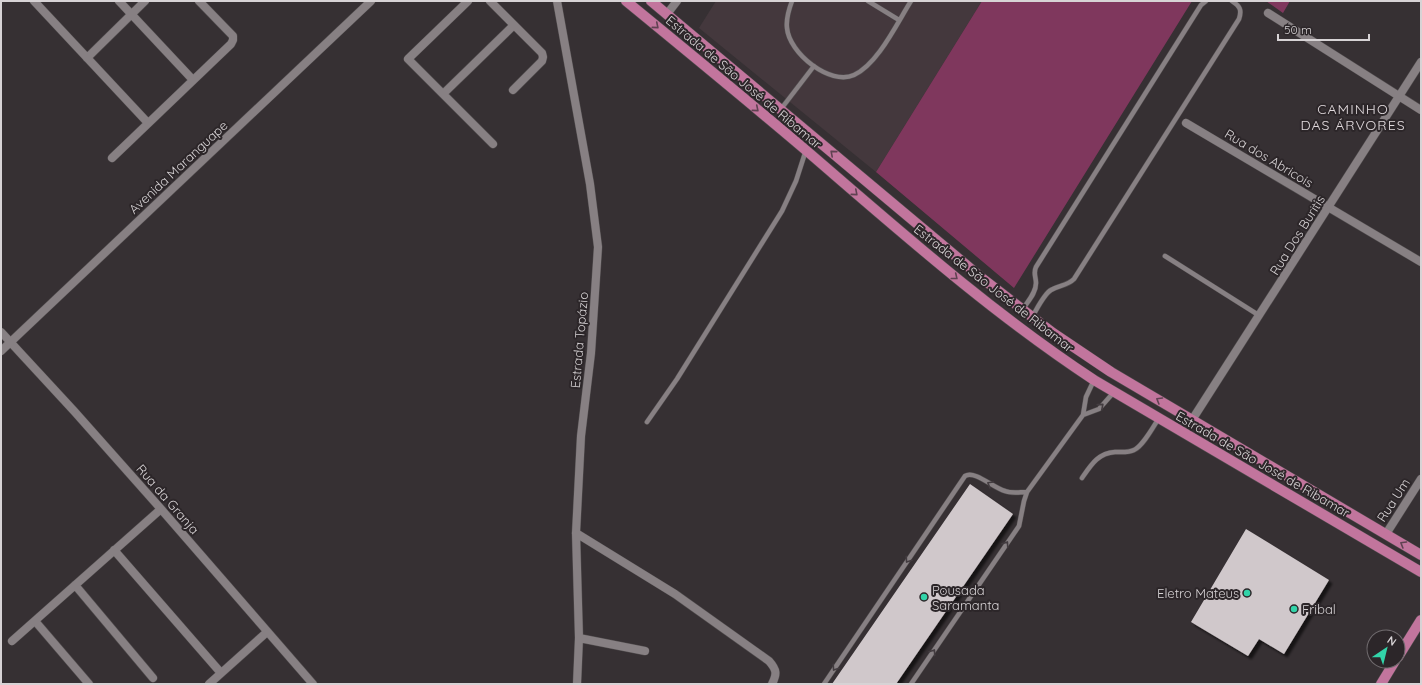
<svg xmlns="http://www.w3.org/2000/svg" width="1422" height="685" viewBox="0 0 1422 685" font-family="Quicksand,sans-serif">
  <defs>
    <filter id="shadow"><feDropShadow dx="3.5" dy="3.5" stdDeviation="1" flood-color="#0009"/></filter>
  </defs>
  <rect width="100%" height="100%" fill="#363033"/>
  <path fill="#44383d" d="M716,1H982L876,172L699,28Z"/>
  <path fill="#7f375d" d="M982,1H1192L1014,288L876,172Z
    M1266,1H1290L1283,13Z"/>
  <path fill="#d0c8cb" filter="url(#shadow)" d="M970,484L1013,514L896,684H832Z
    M1246,529L1329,580L1284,654L1259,639L1248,656L1191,622Z"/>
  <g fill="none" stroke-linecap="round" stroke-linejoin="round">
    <g stroke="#514c4e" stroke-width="5.5">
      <path id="service" d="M792,1C789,9 786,20 787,28C789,53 830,86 854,75C878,64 897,23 911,1
        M868,1L899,20
        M781,109L814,66
        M1165,256L1260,316
        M1023,309C1028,301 1036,293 1036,283C1036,277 1033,273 1036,267L1201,5L1206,1
        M1032,317C1037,309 1044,294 1051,290C1059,285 1067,286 1074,279L1239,19C1242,10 1240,6 1232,1
        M1083,415L1099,409L1114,392
        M647,422L677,379L782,211L796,181L806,150
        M1082,478C1091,465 1098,453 1115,452C1121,452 1128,453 1134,450C1143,446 1153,427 1159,418
        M824,684L965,476C975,470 993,488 1005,491C1012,494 1020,492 1027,492
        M911,684L1019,526L1024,501L1027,492L1083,415L1086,397L1094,380"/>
    </g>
    <g stroke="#514c4e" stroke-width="9">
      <path id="minor" d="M34,1L148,123
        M119,1L193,80
        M468,1L408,59L493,144
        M490,1L542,53L543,57L542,61L513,90
        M557,1L590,184L598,247L591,353L581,436L576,533L579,638L577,684
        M1268,13L1421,110
        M87,58L145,1
        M443,94L514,25
        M1186,123L1421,262
        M112,158L231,44L233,40V36L199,1
        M1,332L74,411L161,509L313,684
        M1192,420L1421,62
        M576,533L675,594L769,661C777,670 777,674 772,684
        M1386,534L1421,479
        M114,550L221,673
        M75,585L153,678
        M35,621L89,684
        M579,638L645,651
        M12,641L161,509
        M209,684L267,632"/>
    </g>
    <g stroke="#514c4e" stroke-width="9">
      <path id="tertiary" d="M667,14L677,1
        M1,351L371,1"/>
    </g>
    <g stroke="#514c4e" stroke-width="11">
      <path id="primary" d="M626,1C687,51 748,101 808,152C901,232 992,313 1094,380L1421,572
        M651,1L983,279L1053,333L1111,372L1421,555
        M1398,657L1421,620
        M1381,684L1395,661"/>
    </g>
    <use href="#service" stroke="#878083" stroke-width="4.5"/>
    <use href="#minor" stroke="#878083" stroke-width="8"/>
    <use href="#tertiary" stroke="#878083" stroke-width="8"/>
    <use href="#primary" stroke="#c2759d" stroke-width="10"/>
  </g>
  <defs><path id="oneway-chevron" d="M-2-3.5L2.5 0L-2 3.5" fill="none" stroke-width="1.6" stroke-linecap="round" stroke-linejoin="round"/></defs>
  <g stroke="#604252">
    <use href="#oneway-chevron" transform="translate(656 26) rotate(40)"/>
    <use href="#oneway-chevron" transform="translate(756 109) rotate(40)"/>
    <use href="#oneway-chevron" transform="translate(833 153) rotate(-139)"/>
    <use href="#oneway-chevron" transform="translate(855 193) rotate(41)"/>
    <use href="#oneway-chevron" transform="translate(955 277) rotate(39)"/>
    <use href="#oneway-chevron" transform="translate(1159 400) rotate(-149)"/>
    <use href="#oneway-chevron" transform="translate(1403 544) rotate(-149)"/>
  </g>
  <g stroke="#433c40">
    <use href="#oneway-chevron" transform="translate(1101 406) rotate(-41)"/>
    <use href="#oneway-chevron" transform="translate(990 484) rotate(-149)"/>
    <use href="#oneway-chevron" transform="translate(1006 544) rotate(-56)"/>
    <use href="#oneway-chevron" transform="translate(908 560) rotate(124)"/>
    <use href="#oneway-chevron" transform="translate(933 652) rotate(-56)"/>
    <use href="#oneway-chevron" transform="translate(835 668) rotate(124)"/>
  </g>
  <g fill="#32d4a9" stroke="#2c2629" stroke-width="1.5">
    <circle cx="1247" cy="593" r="4"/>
    <circle cx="924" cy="597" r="4"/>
    <circle cx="1294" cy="609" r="4"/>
  </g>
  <g text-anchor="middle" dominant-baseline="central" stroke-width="4" stroke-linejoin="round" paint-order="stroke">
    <g font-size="13" fill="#d7d3d5" stroke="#2c2629">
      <text transform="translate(744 82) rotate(40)">Estrada de São José de Ribamar</text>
      <text transform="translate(1269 158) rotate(31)">Rua dos Abricois</text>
      <text transform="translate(178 167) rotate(-43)">Avenida Maranguape</text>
      <text transform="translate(1297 235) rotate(-58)">Rua Dos Buritis</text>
      <text transform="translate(994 288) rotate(38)">Estrada de São José de Ribamar</text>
      <text transform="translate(579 340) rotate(-85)">Estrada Topázio</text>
      <text transform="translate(1263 464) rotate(30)">Estrada de São José de Ribamar</text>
      <text transform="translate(168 499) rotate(49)">Rua da Granja</text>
      <text transform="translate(1393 500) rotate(-57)">Rua Um</text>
    </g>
    <g font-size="13" fill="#d7d3d5" stroke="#2c2629" text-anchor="start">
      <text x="932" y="590">Pousada<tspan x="932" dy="15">Saramanta</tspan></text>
      <text x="1239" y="593" text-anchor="end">Eletro Mateus</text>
      <text x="1302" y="609">Fribal</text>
    </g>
    <g font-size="14" letter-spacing="1" fill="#e0d9dc" stroke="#2c2629">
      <text x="1353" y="109">CAMINHO<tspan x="1353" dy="16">DAS ÁRVORES</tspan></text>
    </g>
  </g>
  <rect width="1422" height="685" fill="none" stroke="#d7d3d5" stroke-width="4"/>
  <g transform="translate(1386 649) rotate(35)"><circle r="19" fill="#2c2629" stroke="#706b6e"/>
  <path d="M0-3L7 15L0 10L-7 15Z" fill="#32d4a9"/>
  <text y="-6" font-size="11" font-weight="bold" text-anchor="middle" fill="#d7d3d5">N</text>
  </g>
  <path d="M1278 34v6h91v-6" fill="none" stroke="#d7d3d5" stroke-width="2"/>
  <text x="1284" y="34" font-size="12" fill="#d7d3d5" stroke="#2c2629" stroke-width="3" paint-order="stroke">50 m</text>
</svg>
